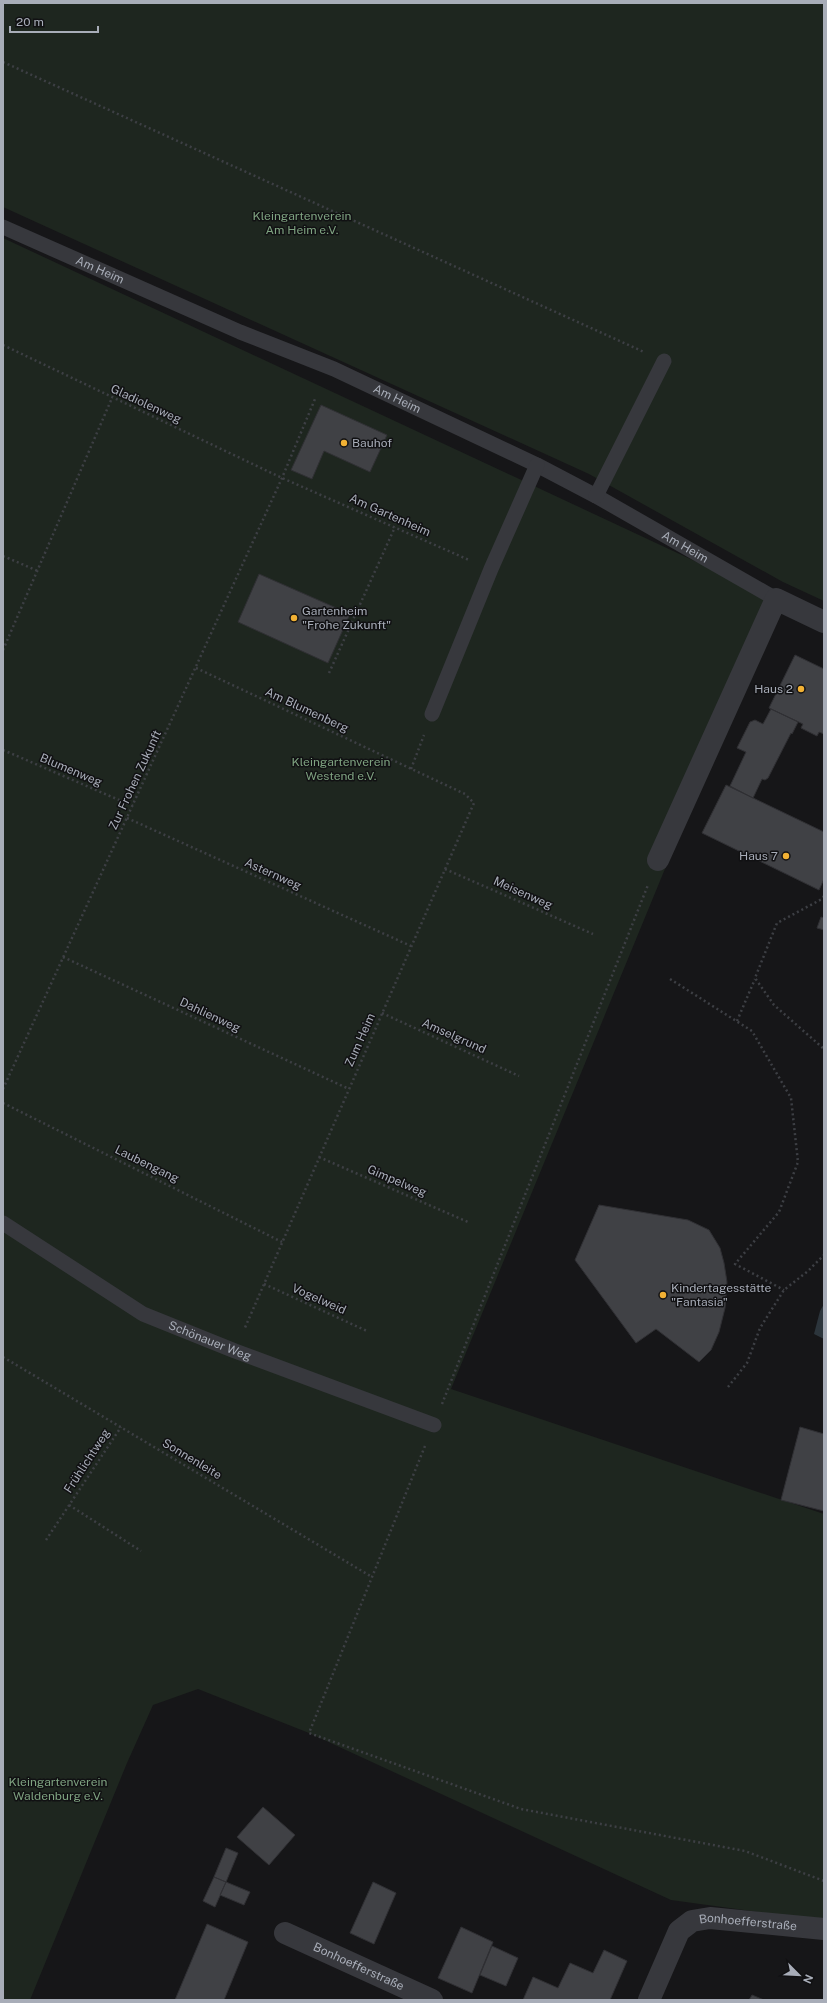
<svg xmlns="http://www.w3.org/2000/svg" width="827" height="2003" viewBox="0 0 827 2003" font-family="'Public Sans',sans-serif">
  <rect width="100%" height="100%" fill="#161618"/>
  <path fill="#1e261f" d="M3,3H824V601L783,582L589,474L3,207Z
    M3,238L776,599L451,1389L824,1514V1921L671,1900L309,1733L198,1689L153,1705L127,1763L30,2000H3Z"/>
  <path fill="#2c353c" d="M824,1304V1339L814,1334L820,1311Z"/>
  <path fill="#404145" stroke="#303034" d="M321,405L387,435L370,472L324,451L312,479L291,470Z
    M259,574L350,614L328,663L238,622Z
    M795,655L824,669V734L819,732L817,736L801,728L803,724L769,708Z
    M771,709L798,722L792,734L791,733L768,778L765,780L762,779L753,798L730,786L746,752L737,748L750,722L755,720L763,724Z
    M726,785L824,832V879L819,890L702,833Z
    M821,917L824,918V930L817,928Z
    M599,1205L688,1220L709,1230L720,1248L724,1263L727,1282L725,1308L719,1332L711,1350L699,1362L656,1329L636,1343L575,1260Z
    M800,1427L824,1434V1511L781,1500Z
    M263,1807L295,1835L269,1865L237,1837Z
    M226,1848L238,1853L226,1882L214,1877Z
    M214,1877L226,1882L215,1907L203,1901Z
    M226,1882L250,1892L244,1905L220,1895Z
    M373,1882L396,1893L374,1944L350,1933Z
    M207,1924L248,1942L224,2000H175Z
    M461,1927L493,1942L472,1993L438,1978Z
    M492,1946L518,1958L506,1986L480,1975Z
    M604,1950L627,1961L610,2000H523L533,1977L558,1988L570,1963L593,1973Z
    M752,1995L764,2000H749Z"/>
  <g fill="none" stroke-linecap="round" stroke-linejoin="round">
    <path stroke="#3d3f44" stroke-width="2.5" stroke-dasharray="2 3" stroke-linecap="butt" d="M3,62L644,352
      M3,345L282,478L469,560
      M3,556L38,571
      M3,650L112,398
      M196,668L465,794L474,803L244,1330
      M329,673L395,527
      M3,750L133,806
      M411,769L424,735
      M127,818L411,946
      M445,869L593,934
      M824,896L822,899L777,923L755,978L774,1005L824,1049
      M63,957L349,1089
      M670,979L752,1031L791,1098L798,1162L779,1212L735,1264L784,1290
      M382,1013L519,1076
      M737,1021L755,979
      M3,1089L282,478L315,399
      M3,1103L282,1242
      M319,1157L468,1222
      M264,1284L367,1331
      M3,1357L372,1577
      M728,1387L747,1363L760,1328L784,1290L808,1271L824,1255
      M442,1404L648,885
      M425,1446L309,1733L521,1809L745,1851L824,1881
      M69,1505L141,1551
      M46,1540L121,1427"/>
    <g stroke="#37383d" stroke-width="15">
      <path id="s1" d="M3,227L240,332L334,369L537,465L596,496L776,599"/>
      <path d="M596,496L664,361"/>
      <path d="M432,714L491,569L537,465"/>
      <path id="s2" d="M3,1223L143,1314L235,1351L434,1425"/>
    </g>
    <g stroke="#37383d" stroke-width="22">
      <path d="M658,860L776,599L824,622"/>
      <path id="s3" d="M285,1933L432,2000"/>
      <path id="s4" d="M649,2000L679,1931L692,1921L710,1918L824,1929"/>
    </g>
  </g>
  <g fill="#f2b134" stroke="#111113" stroke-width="1.5">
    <circle cx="344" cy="443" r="4"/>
    <circle cx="294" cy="618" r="4"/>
    <circle cx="801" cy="689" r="4"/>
    <circle cx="786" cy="856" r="4"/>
    <circle cx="663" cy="1295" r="4"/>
  </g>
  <g text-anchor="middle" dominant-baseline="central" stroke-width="3" stroke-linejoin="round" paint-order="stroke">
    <g font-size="12" fill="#7fa381" stroke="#111113">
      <text x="302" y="216">Kleingartenverein<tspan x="302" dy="14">Am Heim e.V.</tspan></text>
      <text x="341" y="762">Kleingartenverein<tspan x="341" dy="14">Westend e.V.</tspan></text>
      <text x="58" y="1782">Kleingartenverein<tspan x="58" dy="14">Waldenburg e.V.</tspan></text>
    </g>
    <g font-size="12" fill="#a8adb8" stroke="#111113">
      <text stroke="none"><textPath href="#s1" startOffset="106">Am Heim</textPath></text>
      <text stroke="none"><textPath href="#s1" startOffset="430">Am Heim</textPath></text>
      <text transform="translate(146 404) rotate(25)">Gladiolenweg</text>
      <text transform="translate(390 515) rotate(24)">Am Gartenheim</text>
      <text stroke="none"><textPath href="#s1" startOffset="754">Am Heim</textPath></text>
      <text transform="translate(307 710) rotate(25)">Am Blumenberg</text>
      <text transform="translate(71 770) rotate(23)">Blumenweg</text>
      <text transform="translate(135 780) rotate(-65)">Zur Frohen Zukunft</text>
      <text transform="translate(273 874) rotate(24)">Asternweg</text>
      <text transform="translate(523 893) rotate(24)">Meisenweg</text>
      <text transform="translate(210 1015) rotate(25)">Dahlienweg</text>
      <text transform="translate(454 1036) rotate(24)">Amselgrund</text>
      <text transform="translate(360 1040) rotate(-66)">Zum Heim</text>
      <text transform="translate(147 1164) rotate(26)">Laubengang</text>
      <text transform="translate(397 1181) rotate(23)">Gimpelweg</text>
      <text transform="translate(319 1299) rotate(24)">Vogelweid</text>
      <text stroke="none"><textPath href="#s2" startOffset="239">Schönauer Weg</textPath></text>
      <text transform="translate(192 1459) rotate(31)">Sonnenleite</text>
      <text transform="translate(87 1461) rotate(-57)">Frühlichtweg</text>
      <text stroke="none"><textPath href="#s4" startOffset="148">Bonhoefferstraße</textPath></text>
      <text stroke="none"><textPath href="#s3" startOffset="81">Bonhoefferstraße</textPath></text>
    </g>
    <g font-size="12" fill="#a8adb8" stroke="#111113" text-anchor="start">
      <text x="352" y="443">Bauhof</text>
      <text x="302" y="611">Gartenheim<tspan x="302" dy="14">"Frohe Zukunft"</tspan></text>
      <text x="793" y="689" text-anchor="end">Haus 2</text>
      <text x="778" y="856" text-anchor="end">Haus 7</text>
      <text x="671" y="1288">Kindertagesstätte<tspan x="671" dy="14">"Fantasia"</tspan></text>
    </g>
  </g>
  <rect width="827" height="2003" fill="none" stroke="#a8adb8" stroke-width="8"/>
  <g transform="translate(799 1975) rotate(114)" stroke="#111113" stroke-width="3" paint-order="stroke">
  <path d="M0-3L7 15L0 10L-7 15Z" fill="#a8adb8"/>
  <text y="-6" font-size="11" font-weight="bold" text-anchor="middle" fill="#a8adb8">N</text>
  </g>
  <path d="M10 26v6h88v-6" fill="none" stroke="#a8adb8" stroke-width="2"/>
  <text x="16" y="26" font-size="12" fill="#a8adb8" stroke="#111113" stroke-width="3" paint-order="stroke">20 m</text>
</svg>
